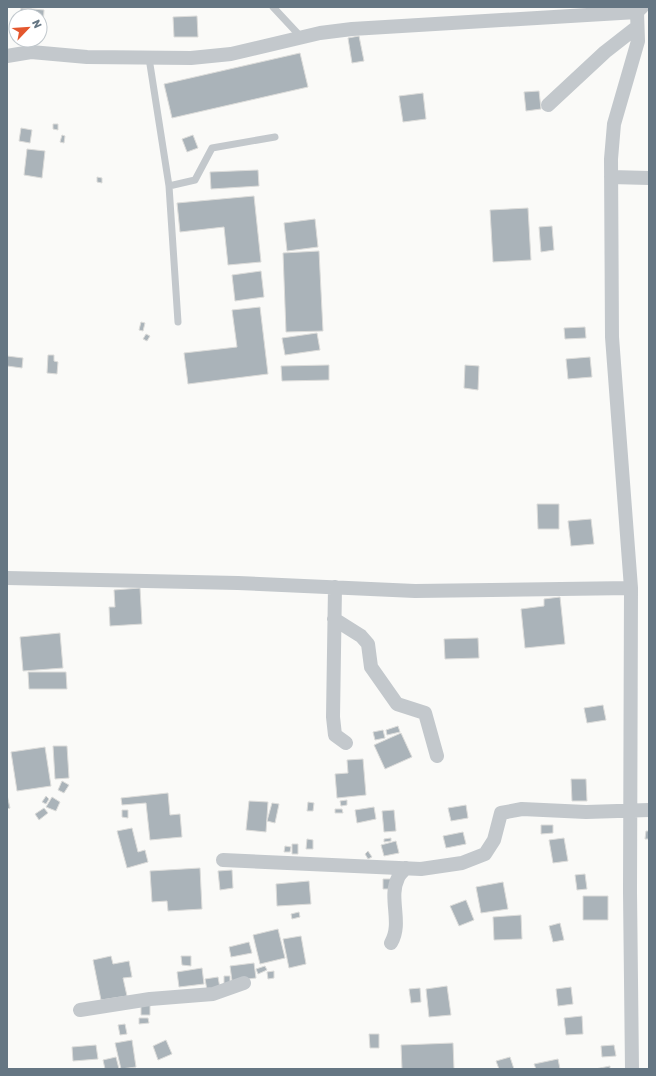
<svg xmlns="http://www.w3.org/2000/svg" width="656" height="1076" viewBox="0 0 656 1076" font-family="Rubik,sans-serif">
  <rect width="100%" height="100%" fill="#fafaf8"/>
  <path fill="#aab3b9" stroke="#dcdcda" d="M21,8L44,10L43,26H40V16H20Z
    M197,16L198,37H174L173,17Z
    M359,36L364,61L352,63L348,38Z
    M300,53L308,87L172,118L164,84Z
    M539,91L541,109L526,111L524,92Z
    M423,93L426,119L403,122L399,96Z
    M53,124H58V130L53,129Z
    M21,128L32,130L30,143L19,141Z
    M62,135L65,136L64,143L60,142Z
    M193,135L198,148L187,152L182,139Z
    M27,149L45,151L42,178L24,175Z
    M258,170L259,186L211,189L210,172Z
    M97,177L102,178V183L97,182Z
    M254,196L261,262L228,265L224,227L180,232L177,203Z
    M528,208L531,260L493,262L490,210Z
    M315,219L318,247L287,251L284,223Z
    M552,226L554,250L541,252L539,227Z
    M319,251L323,331L286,332L283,253Z
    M261,271L264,297L235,301L232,275Z
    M260,307L268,374L188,384L184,353L237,347L232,310Z
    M141,322L145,323L143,331L139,330Z
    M585,327L586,338L565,339L564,328Z
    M317,333L320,350L285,355L282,338Z
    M146,334L150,336L147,341L143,339Z
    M48,355H54V361L58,362L57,374L47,373Z
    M7,356L23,358L22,368L7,366Z
    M590,357L592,377L568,379L566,359Z
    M329,365V380L282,381L281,366Z
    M465,365L479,366L478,390L464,388Z
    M537,504H559V529H538Z
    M591,519L594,544L571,546L568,521Z
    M140,588L142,624L110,626L109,607H115L114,590Z
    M560,597L565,644L525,648L521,609L544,606V599Z
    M60,633L63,668L23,671L20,637Z
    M478,638L479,658L445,659L444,639Z
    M28,672H66L67,689H29Z
    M603,705L606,720L587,723L584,708Z
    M398,726L400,732L387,735L386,730Z
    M383,730L385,738L375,740L373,732Z
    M401,733L412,757L385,769L374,745Z
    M53,746H67L69,778L55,779Z
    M45,747L51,786L17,791L11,752Z
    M363,759L366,795L337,798L335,774L348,773L347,760Z
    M571,779H586L587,801H572Z
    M62,781L69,785L64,793L58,790Z
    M168,793L170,815L180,814L182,837L150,840L146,803L122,805L121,798Z
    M7,795L10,808L7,809Z
    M46,796L49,799L46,804L42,802Z
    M52,797L60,802L56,811L46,807Z
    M347,800V805L341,806L340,801Z
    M249,801L268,802L266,832L246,830Z
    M308,802L314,803L313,811H307Z
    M272,803L279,804L275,823L267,821Z
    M466,805L468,818L451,821L448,808Z
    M374,807L376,819L357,823L355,810Z
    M44,808L48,813L39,820L35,814Z
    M335,809H342L343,813H335Z
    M122,810H128V818L122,817Z
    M394,810L396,831L384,832L382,811Z
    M541,825H553V833L541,834Z
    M132,828L138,852L145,850L148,862L127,868L117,831Z
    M646,831H649V839H645Z
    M463,832L466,844L446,848L443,836Z
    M391,838V841L384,842V839Z
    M564,838L568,861L553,863L549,840Z
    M307,839L313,840V849H306Z
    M396,841L399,853L384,856L381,845Z
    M292,844H298V854H292Z
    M285,846L291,847L290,852H284Z
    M368,851L372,857L368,859L365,854Z
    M200,868L202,909L168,911L167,901L152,902L150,871Z
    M232,870L233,888L220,890L218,871Z
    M585,874L587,889L577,890L575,875Z
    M383,879H393L394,889H383Z
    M309,881L311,904L277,906L276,884Z
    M503,882L508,909L481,913L476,887Z
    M583,896H608V920H583Z
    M466,900L474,920L459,926L450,906Z
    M299,912L300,917L292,919L291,914Z
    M521,915L522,939L494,940L493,917Z
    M560,923L564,940L553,942L549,926Z
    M278,929L285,958L260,964L253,935Z
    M301,936L306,964L289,968L283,939Z
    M249,942L252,953L231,957L229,947Z
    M111,956L113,964L129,961L132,977L123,978L127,996L101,1000L93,960Z
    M181,956H191V966L182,965Z
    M254,963L256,978L232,981L230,966Z
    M265,966L267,970L258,974L256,969Z
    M202,968L204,984L179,987L177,972Z
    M274,971V978L268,979L267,972Z
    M224,976H230V983L224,984Z
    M218,977L220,988L207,990L205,979Z
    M447,986L451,1015L429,1017L426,989Z
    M571,987L573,1004L558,1006L556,989Z
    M420,988L421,1002L411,1003L409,989Z
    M141,1005H150V1015H141Z
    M582,1016L583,1034L566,1035L564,1018Z
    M139,1018H148L149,1023L139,1024Z
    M125,1024L127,1034L120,1035L118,1025Z
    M369,1034H379V1048H370Z
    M132,1040L136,1067L121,1069L115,1043Z
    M166,1040L172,1054L158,1060L153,1046Z
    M453,1043L454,1069H402L401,1045Z
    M96,1045L98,1059L73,1061L72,1047Z
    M614,1045L616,1056L602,1057L601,1046Z
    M116,1057L119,1069H105L103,1060Z
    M510,1057L514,1069H499L496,1061Z
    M558,1059L560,1069H536L534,1064Z
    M610,1066V1069H595Z"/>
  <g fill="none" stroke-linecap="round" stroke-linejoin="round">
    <path stroke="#c3c8cc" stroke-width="7" d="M273,7L301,37
      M149,58L169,186L178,322
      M169,186L195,180L212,148L275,137"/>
    <path stroke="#c3c8cc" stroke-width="14" d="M7,56L31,52L87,57L191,58L231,54L320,33L352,29L637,12
      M548,105L605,52L637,27
      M611,177L649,178
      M7,578L238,583L415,591L631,588
      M335,587L333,717L335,735L346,743
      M334,619L361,636L368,644L371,667L397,704L425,713L437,756
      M223,860L421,869L462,863L485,854L494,840L501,813L522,809L586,812L649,810
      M391,943C403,923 388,898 398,878C399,875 403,871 406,868
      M80,1010L150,999L213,994L244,983
      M632,1069L630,892L631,588L612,337L611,159L614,124L638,41L637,12L642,7"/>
  </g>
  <rect width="656" height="1076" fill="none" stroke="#657683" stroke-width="16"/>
  <g transform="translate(28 28) rotate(65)"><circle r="19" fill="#ffffff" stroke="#c1c8cd"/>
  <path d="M0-3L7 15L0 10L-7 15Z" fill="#e4572e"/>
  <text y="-6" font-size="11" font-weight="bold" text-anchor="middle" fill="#657683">N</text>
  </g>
</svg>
